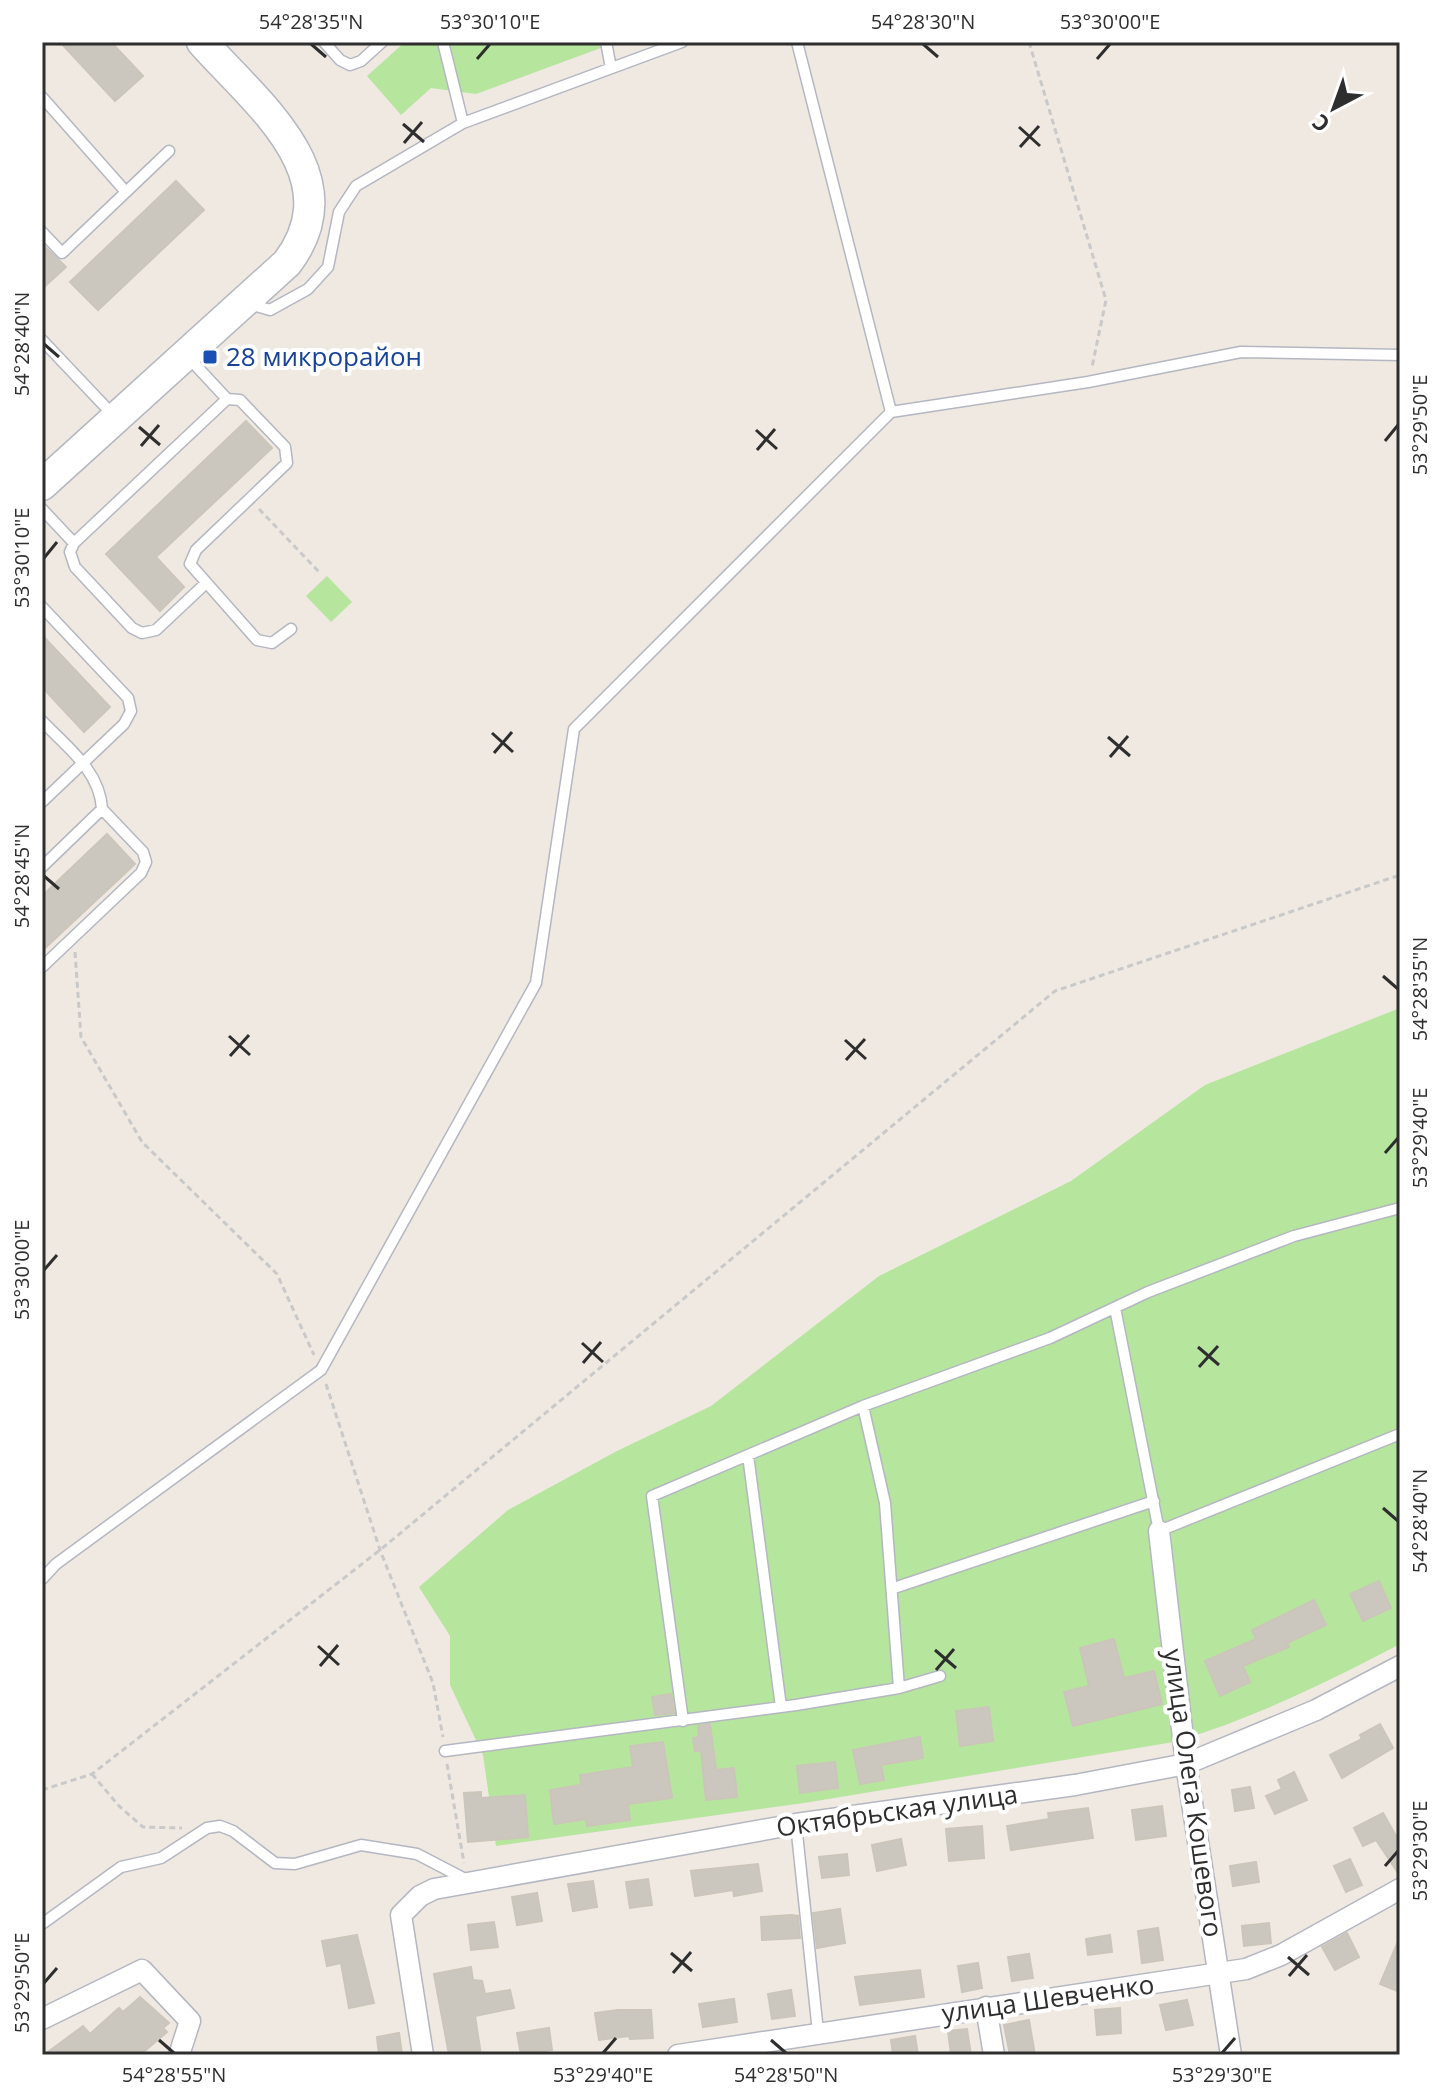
<svg xmlns="http://www.w3.org/2000/svg" width="1442" height="2097" viewBox="0 0 1442 2097" font-family="'Open Sans',sans-serif">
<rect width="100%" height="100%" fill="#efe9e1"/>
<path fill="#b6e59e" d="M405 42H617L476 94 431 88 401 115 367 76Z
M327 576 352 602 331 622 306 596Z
M1400 1008V1644C1328 1682 1252 1719 1174 1742L804 1803 496 1846 483 1755 450 1685V1636L419 1587 508 1510 617 1451 711 1406 879 1276 1071 1181 1205 1085Z"/>
<path fill="#cbc7bf" stroke="#cbc5ba" stroke-width="2" d="M60 42H111L143 76 115 101Z
M176 181 204 210 98 310 70 282Z
M42 244 66 267 42 289Z
M246 421 272 448 156 557 184 587 160 611 106 554Z
M42 635 110 707 84 732 42 687Z
M107 834 135 864 42 951V896Z
M1379 1581 1391 1608 1363 1621 1350 1594Z
M1314 1600 1326 1625 1287 1643 1289 1647 1243 1666 1250 1682 1220 1696 1205 1661 1256 1639 1252 1630Z
M1114 1639 1124 1678 1154 1671 1162 1704 1073 1726 1064 1692 1089 1686 1080 1648Z
M671 1694 674 1713 655 1715 652 1697Z
M989 1707 993 1741 960 1746 956 1711Z
M710 1724 716 1770 734 1768 737 1797 706 1800 701 1751H695L693 1738 699 1737 698 1726Z
M1380 1724 1393 1748 1342 1778 1330 1755 1362 1739 1360 1735Z
M920 1737 923 1758 881 1765 884 1780 860 1784 853 1750Z
M663 1742 672 1798 628 1804 630 1820 587 1826 586 1819 554 1824 550 1790 581 1785 580 1775 633 1767 630 1746Z
M835 1762 838 1788 800 1793 797 1766Z
M1294 1772 1307 1800 1275 1814 1266 1796 1282 1789 1278 1780Z
M1250 1787 1254 1808 1235 1811 1232 1790Z
M481 1792V1798L525 1795 528 1837 468 1842 464 1793Z
M1162 1806 1166 1836 1136 1840 1132 1810Z
M1088 1808 1093 1838 1011 1850 1007 1826 1049 1819 1048 1813Z
M1383 1813 1400 1843V1876L1376 1840 1363 1846 1354 1828Z
M982 1826 984 1858 949 1861 946 1829Z
M901 1839 906 1865 877 1871 872 1845Z
M847 1854 849 1875 822 1878 819 1857Z
M1350 1859 1362 1885 1346 1892 1334 1866Z
M1256 1862 1259 1882 1233 1886 1230 1866Z
M758 1864 762 1891 734 1896 733 1890 695 1896 691 1871Z
M648 1879 652 1905 630 1908 626 1882Z
M593 1881 597 1907 573 1911 568 1884Z
M537 1893 542 1921 517 1925 512 1897Z
M840 1909 845 1943 817 1948 813 1913Z
M791 1915 798 1916 800 1938 762 1940 761 1917Z
M494 1922 498 1947 471 1950 468 1925Z
M1269 1923 1271 1943 1244 1946 1242 1926Z
M1158 1928 1163 1960 1142 1963 1138 1931Z
M1347 1933 1359 1957 1335 1970 1322 1947Z
M357 1935 374 2003 349 2008 341 1963 327 1966 322 1941Z
M1110 1935 1112 1952 1088 1955 1086 1939Z
M1400 1937V1992L1380 1984Z
M1029 1954 1033 1978 1012 1981 1008 1957Z
M978 1963 982 1988 962 1992 958 1966Z
M471 1967 473 1980 482 1981 485 1994 510 1990 514 2008 475 2016 481 2055H449L434 1974Z
M920 1970 924 1997 860 2005 855 1977Z
M791 1990 795 2016 772 2019 768 1994Z
M140 1997 169 2023 163 2028 167 2032 140 2055H44L83 2026 90 2034 119 2008 123 2012Z
M734 1999 737 2022 703 2027 699 2004Z
M1187 2000 1193 2025 1166 2030 1160 2005Z
M1120 2008 1121 2033 1097 2035 1095 2010Z
M618 2010H651L653 2038 630 2039 629 2036 599 2040 595 2013Z
M1029 2020 1035 2055H1010L1004 2025Z
M549 2028 552 2050 521 2055 517 2033Z
M967 2029 971 2055H951L948 2031Z
M399 2033 402 2054 379 2055 377 2037Z
M915 2036 918 2055H893L891 2040Z"/>
<g fill="none" stroke-linecap="round" stroke-linejoin="round">
<defs>
<path id="lane" d="M324 42 340 60 350 65 361 61 382 42
M443 42 463 123
M606 42 611 68
M797 42 891 412
M42 97 126 192 169 151
M42 232 62 253 126 192
M250 304 270 310 308 289 328 267 339 212 356 186 463 123 682 42
M42 340 115 417
M187 356 227 399
M42 509 74 543 227 399 240 400 285 447 287 463 196 550 190 564 257 640 272 643 291 629
M74 543 70 552 75 567 132 628 142 633 156 630 205 584
M42 607 128 698 131 711 124 724 42 802
M42 721C67 747 100 771 102 809
M42 867 102 809 143 852 146 862 141 873 42 967
M1115 1308 1159 1531 1400 1434
M863 1406 885 1503 899 1688
M748 1455 781 1707
M42 1579 56 1564 321 1370 536 983 574 729 891 412 1088 382 1241 352 1400 355
M894 1588 1154 1501
M683 1721 652 1496 863 1406 1050 1338 1148 1292 1294 1236 1400 1208
M445 1751 796 1705 899 1688 940 1676
M796 1824 818 2032
M42 1924 121 1867 161 1858 207 1828 220 1826 233 1831 275 1863 295 1864 361 1845 417 1854 467 1880"/>
<path id="street" d="M1159 1531 1186 1764 1231 2055
M986 2007 994 2055
M42 2019 142 1970 190 2021 179 2055
M423 2055 401 1915 420 1896 434 1889 796 1824 1075 1785 1186 1764 1316 1710 1400 1666
M678 2055 1246 1969 1281 1955 1400 1889"/>
<path id="secondary" d="M42 485 287 263C353 176 257 104 202 42"/>
</defs>
<use href="#lane" stroke="#b4b7c1" stroke-width="13"/>
<use href="#street" stroke="#b4b7c1" stroke-width="23"/>
<use href="#secondary" stroke="#b4b7c1" stroke-width="33"/>
<path stroke="#c9c9c9" stroke-width="3" stroke-dasharray="6 4" stroke-linecap="butt" d="M1029 42 1106 300 1092 367
M259 509 320 573
M75 952 81 1037 142 1142 277 1274 314 1355
M326 1384 380 1550 433 1683 443 1737
M447 1764 464 1863
M92 1774 119 1806 143 1827 182 1828
M42 1790 92 1774 380 1550 1055 991 1400 875"/>
<use href="#lane" stroke="#fff" stroke-width="10"/>
<use href="#street" stroke="#fff" stroke-width="20"/>
<use href="#secondary" stroke="#fff" stroke-width="30"/>
</g>
<path fill="none" stroke="#2e2e2e" stroke-width="3" d="M311 44 326 57M923 44 938 57M477 59 490 44M1097 59 1110 44M403 124 424 142M1019 127 1040 146M404 143 422 122M1020 147 1039 126M44 344 59 357M139 427 160 445M756 430 777 449M1385 441 1398 425M141 446 159 425M757 450 775 429M44 558 57 542M492 733 513 752M1108 737 1130 756M494 753 512 732M1110 757 1128 736M44 876 59 889M1383 976 1398 989M229 1036 250 1055M845 1040 866 1059M230 1056 249 1035M846 1060 865 1039M1385 1153 1398 1138M44 1270 57 1255M582 1343 603 1362M1198 1347 1219 1365M583 1363 601 1342M1199 1367 1218 1346M1383 1508 1398 1521M318 1646 339 1665M935 1650 956 1668M320 1666 338 1645M936 1670 954 1649M1385 1866 1398 1851M671 1953 692 1971M1288 1957 1309 1975M673 1973 691 1952M1289 1976 1307 1955M44 1983 57 1968M159 2040 174 2053M771 2040 786 2053M603 2053 616 2038M1222 2053 1235 2038"/>
<rect fill="#1a4fb4" stroke="#fff" stroke-width="3" x="202" y="349" width="16" height="16" rx="4"/>
<g text-anchor="middle" stroke-width="8" stroke-linejoin="round" paint-order="stroke">
<g font-size="26" fill="#164399" stroke="#fff" text-anchor="start">
<text x="226" y="366">28 микрорайон</text>
</g>
<g font-size="26" fill="#2e2e2e" stroke="#fff">
<text transform="translate(1193 1793) rotate(82)" y="9">улица Олега Кошевого</text>
<text transform="translate(897 1811) rotate(-8)" y="9">Октябрьская улица</text>
<text transform="translate(1048 1999) rotate(-8)" y="9">улица Шевченко</text>
</g>
</g>
<rect width="1442" height="2097" fill="none" stroke="#ffffff" stroke-width="88"/>
<g transform="translate(1334 108) rotate(221)" stroke="#ffffff" stroke-width="6" paint-order="stroke">
<path d="M0-6L14 30L0 20L-14 30Z" fill="#2e2e2e"/>
<text y="-12" font-size="22" font-weight="bold" text-anchor="middle" fill="#2e2e2e">С</text>
</g>
<rect x="44" y="44" width="1354" height="2009" fill="none" stroke="#2e2e2e" stroke-width="3"/>
<g font-size="20" text-anchor="middle" fill="#2e2e2e">
<text x="311" y="29">54°28'35"N</text>
<text x="490" y="29">53°30'10"E</text>
<text x="923" y="29">54°28'30"N</text>
<text x="1110" y="29">53°30'00"E</text>
<text transform="translate(22 344) rotate(-90)" y="7">54°28'40"N</text>
<text transform="translate(1420 425) rotate(-90)" y="7">53°29'50"E</text>
<text transform="translate(22 558) rotate(-90)" y="7">53°30'10"E</text>
<text transform="translate(22 876) rotate(-90)" y="7">54°28'45"N</text>
<text transform="translate(1420 989) rotate(-90)" y="7">54°28'35"N</text>
<text transform="translate(1420 1138) rotate(-90)" y="7">53°29'40"E</text>
<text transform="translate(22 1270) rotate(-90)" y="7">53°30'00"E</text>
<text transform="translate(1420 1521) rotate(-90)" y="7">54°28'40"N</text>
<text transform="translate(1420 1851) rotate(-90)" y="7">53°29'30"E</text>
<text transform="translate(22 1983) rotate(-90)" y="7">53°29'50"E</text>
<text x="174" y="2082">54°28'55"N</text>
<text x="603" y="2082">53°29'40"E</text>
<text x="786" y="2082">54°28'50"N</text>
<text x="1222" y="2082">53°29'30"E</text>
</g>
</svg>
